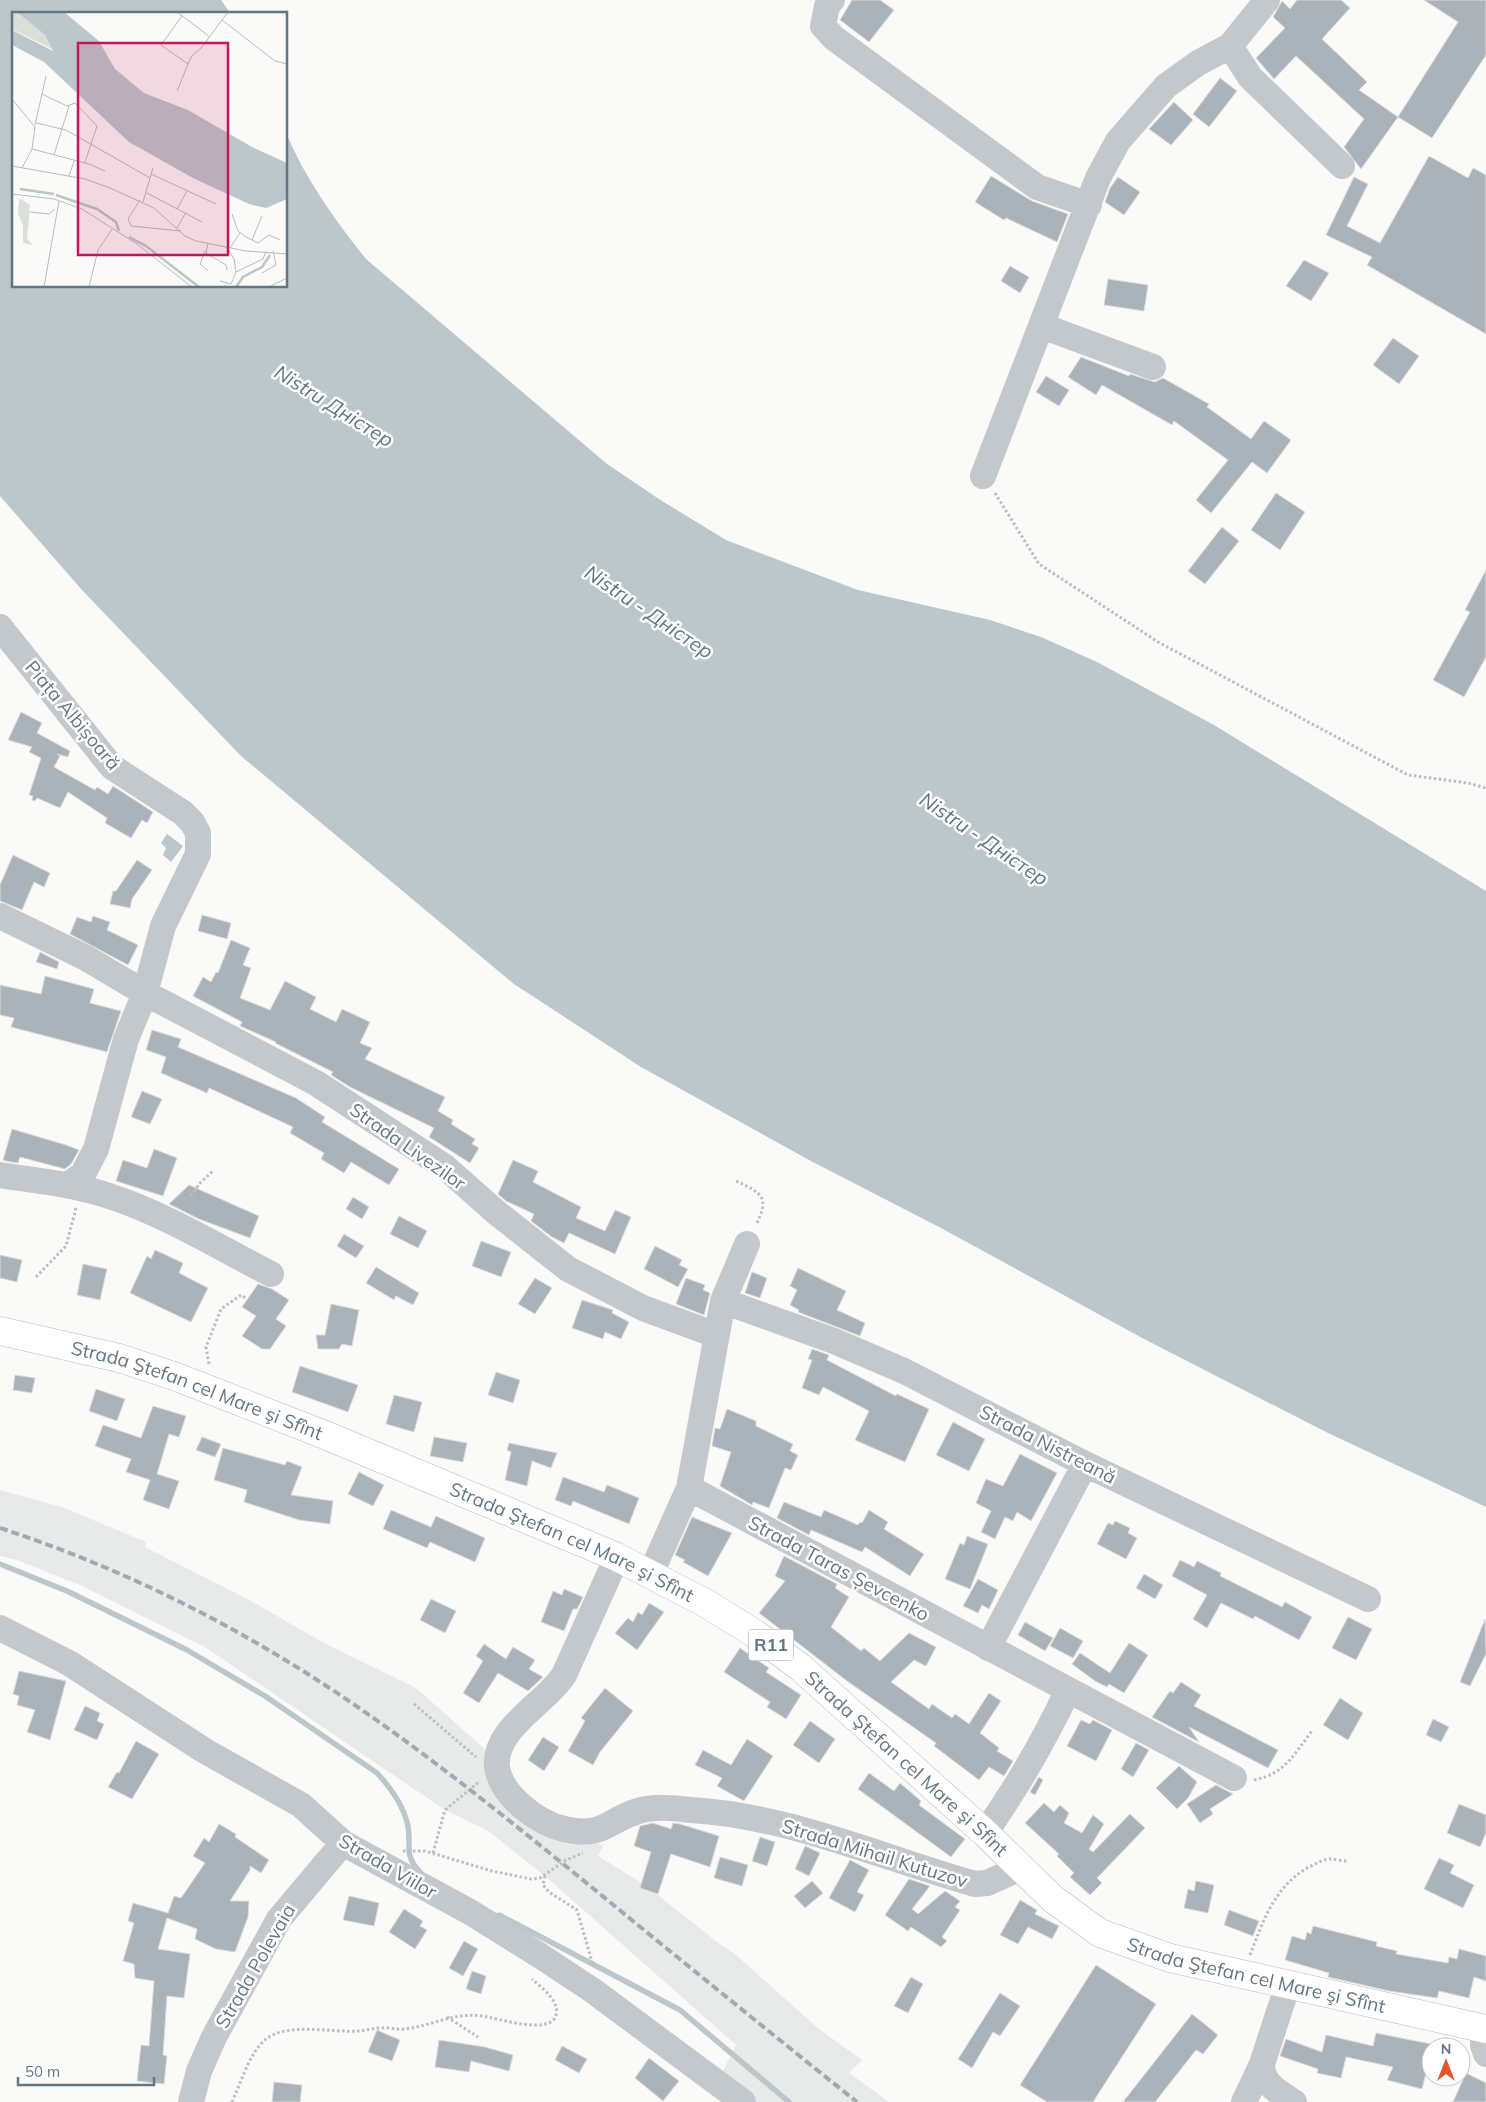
<svg xmlns="http://www.w3.org/2000/svg" width="1486" height="2102" viewBox="0 0 1486 2102" font-family="Mulish,sans-serif">
<rect width="100%" height="100%" fill="#fafaf8"/>
<path fill="#e8e9e9" d="M0 1490 62 1507 146 1542 145 1547 251 1601 324 1643 416 1688 505 1767 509 1778 552 1815 566 1821 603 1846 598 1856 645 1885 716 1941 736 1955 819 2029 862 2060 849 2073 889 2102H756L722 2073 736 2045 545 1876 487 1830 445 1810 205 1647 82 1586 17 1560 0 1556Z"/>
<path fill="#bbc7cb" d="M0 0H221L231 14H14V286H286V133C306 180 335 220 366 259L607 464 662 501 726 540 858 590 990 620 1041 637 1097 662 1214 725 1486 891V1507L1328 1433 1144 1339 941 1228 809 1160 641 1067 514 984 241 756 82 590 0 496Z
M167 834 183 846 171 862 163 855 166 848 161 843Z"/>
<g fill="none" stroke-linecap="round" stroke-linejoin="round">
<path stroke="#bbc7cb" stroke-width="5.5" d="M0 1564 67 1591 187 1650 265 1696 377 1773C390 1787 402 1803 407 1822 413 1844 402 1854 420 1872
M499 1915 680 2010 789 2102"/>
</g>
<path fill="#aab3b9" stroke="#dcdcda" d="M852 0H880L894 10 869 42 840 20Z
M1297 0H1341L1350 8 1322 39 1367 82 1359 90 1398 117 1361 169 1344 147 1364 119 1296 56 1274 79 1256 58 1285 28 1273 17 1282 1 1290 9Z
M1424 0H1486V55L1432 138 1398 117 1458 22Z
M1220 78 1237 91 1209 127 1193 114Z
M1174 102 1193 120 1171 145 1149 129Z
M1429 156 1468 178 1473 168 1486 175V334L1367 265 1372 257 1326 235 1354 177 1368 184 1347 226 1380 243Z
M991 176 1032 201 1068 214 1057 242 1006 218 1004 220 975 202Z
M1118 177 1140 192 1124 215 1105 202 1110 188Z
M1304 260 1329 273 1311 301 1286 286Z
M1010 266 1029 277 1020 293 1001 281Z
M1108 279 1148 285 1144 311 1104 305Z
M1393 338 1419 356 1399 384 1373 365Z
M1081 357 1129 376 1130 374 1155 382 1163 378 1209 404 1207 407 1251 439 1264 421 1291 440 1267 473 1252 462 1211 513 1196 500 1228 460 1174 421 1172 425 1102 385 1096 395 1068 377Z
M1046 376 1069 390 1059 406 1036 392Z
M1276 493 1305 512 1280 550 1251 530Z
M1222 527 1239 541 1205 584 1188 571Z
M1486 570V657L1464 697 1433 680 1470 612 1465 610Z
M21 712 42 723 37 733 70 751 68 757 57 754 60 756 54 767 95 790 97 787 108 794 113 786 153 812 147 823 142 820 131 838 105 823 107 818 68 792 60 808 37 798 35 801 32 800 33 796 29 795 41 758 29 752 32 747 8 740Z
M13 855 50 873 44 887 34 882 22 910 0 901V885Z
M137 860 152 870 132 899 130 908 110 904 113 891H116Z
M202 915 231 923 227 939 198 931Z
M93 916 110 922 107 930 138 945 128 965 70 934 77 917 91 922Z
M231 940 250 948 243 965 251 968 240 998 270 1010 285 981 316 997 310 1009 336 1022 342 1009 370 1022 360 1043 372 1048 365 1059 445 1097 438 1111 453 1120 451 1124 475 1139 472 1144 479 1148 470 1163 429 1137 434 1128 350 1087 331 1075 333 1072 275 1043 276 1042 240 1026 242 1022 193 996 203 977 211 982 216 972 218 973Z
M40 952 59 962 57 969 36 962Z
M45 976 94 989 90 1003 121 1011 107 1052 11 1027 14 1018 0 1015V985L41 994Z
M152 1030 181 1039 178 1047 296 1098 325 1117 322 1122 399 1169 389 1185 351 1162 344 1173 321 1159 324 1153 290 1133 293 1127 209 1088 207 1093 161 1073 166 1057 146 1050Z
M142 1091 162 1099 150 1124 131 1117Z
M12 1129 66 1145 79 1150 71 1164 65 1169 20 1157 18 1163 6 1161 3 1160Z
M154 1149 177 1158 163 1196 116 1181 123 1160 147 1168Z
M513 1160 538 1171 533 1182 581 1207 576 1218 605 1231 615 1210 631 1217 615 1254 569 1233 564 1243 552 1237 531 1221 534 1214 506 1201 498 1194Z
M189 1185 259 1216 250 1238 199 1219 169 1204Z
M353 1197 369 1207 362 1219 346 1209Z
M399 1216 427 1231 418 1248 390 1234Z
M344 1234 364 1246 356 1258 337 1246Z
M481 1241 511 1252 501 1277 472 1266Z
M655 1246 682 1260 679 1265 688 1269 678 1287 644 1269Z
M155 1250 183 1263 179 1273 208 1288 191 1322 130 1293 147 1256 151 1259Z
M0 1255 22 1260 17 1282 0 1278Z
M83 1264 107 1269 100 1300 77 1295Z
M376 1267 419 1293 413 1305 396 1296 394 1300 366 1283Z
M798 1268 846 1291 837 1310 865 1323 860 1336 798 1312 799 1310 790 1305 797 1290 790 1286Z
M752 1272 767 1278 760 1298 745 1293Z
M535 1278 552 1288 535 1314 518 1304Z
M686 1278 705 1285 703 1290 710 1293 704 1315 676 1304Z
M258 1284 272 1289 289 1300 276 1319 286 1326 270 1349H262L242 1336 256 1316 242 1307Z
M582 1300 613 1310 612 1313 629 1322 621 1339 605 1332 603 1339 572 1328Z
M331 1304 359 1310 352 1346 342 1344 339 1349H318L316 1335H325Z
M812 1349 829 1355 827 1360 896 1396 897 1394 929 1409 905 1462 855 1440 869 1411 823 1387 819 1395 802 1388 812 1360 808 1359Z
M300 1366 358 1385 348 1412 292 1392Z
M496 1372 520 1380 513 1403 488 1395Z
M15 1375 35 1378 32 1393 13 1390Z
M96 1389 125 1399 117 1421 89 1411Z
M394 1395 422 1402 414 1432 386 1424Z
M153 1406 186 1416 179 1437 169 1434 157 1474 179 1481 169 1509 143 1500 150 1480 126 1472 131 1459 95 1446 103 1425 141 1438Z
M727 1409 756 1421V1426L793 1444 790 1451 798 1455 791 1470 785 1468 769 1508 753 1502 752 1505 720 1486 731 1452 712 1446 715 1428 720 1429Z
M953 1422 985 1439 969 1471 936 1455Z
M202 1437 221 1444 215 1457 196 1450Z
M434 1437 467 1443 463 1462 430 1456Z
M509 1443 557 1453 551 1468 532 1461 527 1486 505 1480 511 1452 507 1450Z
M223 1448 285 1465 287 1461 302 1467 291 1495 333 1501 330 1524 299 1520 244 1502 247 1490 214 1480Z
M1020 1454 1057 1473 1031 1521 1017 1512 1013 1521 1005 1517 995 1539 981 1532 991 1511 976 1503 986 1479 1003 1486Z
M359 1472 384 1485 373 1506 348 1494Z
M563 1477 604 1492 607 1485 639 1498 629 1524 573 1501 571 1506 555 1500Z
M784 1502 821 1517 824 1510 858 1525 860 1522 862 1523 869 1510 888 1522 884 1529 924 1554 910 1576 865 1547 862 1552 811 1530 809 1535 777 1518Z
M391 1510 431 1527 436 1516 485 1538 475 1562 430 1542 427 1548 383 1529Z
M692 1517 732 1533 708 1576 683 1562 685 1560 675 1555Z
M1115 1521 1130 1528 1128 1533 1137 1538 1126 1559 1097 1544 1108 1523 1113 1525Z
M967 1536 988 1544 970 1589 945 1579 960 1543 964 1545Z
M784 1556 837 1584 835 1588 849 1597 831 1627 861 1651 864 1648 880 1661 909 1633 936 1647 926 1666 914 1660 891 1682 929 1709 932 1704 952 1718 955 1714 969 1724 989 1693 1001 1701 980 1733 999 1748 997 1751 1013 1761 1004 1776 989 1767 979 1780 934 1746 936 1743 847 1681 759 1613 785 1581 775 1576Z
M1180 1560 1194 1567 1197 1561 1221 1573 1220 1576 1282 1607 1285 1602 1312 1617 1299 1640 1255 1616 1253 1619 1221 1603 1207 1628 1193 1619 1207 1595 1172 1576Z
M1144 1574 1163 1585 1155 1599 1136 1588Z
M978 1579 998 1590 989 1609 982 1605 978 1613 963 1606Z
M564 1589 583 1597 577 1609H573L564 1631 541 1622 553 1591 562 1595Z
M431 1599 456 1611 445 1633 420 1620Z
M649 1603 664 1612 637 1650 615 1633 628 1618 633 1622 638 1612 642 1615Z
M1348 1617 1372 1629 1356 1660 1332 1648Z
M1485 1619 1486 1654 1470 1686 1460 1682Z
M1025 1622 1053 1638 1045 1651 1018 1635Z
M1060 1628 1083 1641 1073 1658 1050 1646Z
M1129 1643 1148 1655 1124 1693 1109 1684 1107 1687 1095 1681 1072 1664 1080 1653 1110 1673Z
M484 1644 506 1659 513 1647 535 1660 529 1669 543 1677 528 1691 498 1673 479 1703 463 1693 483 1661 476 1656Z
M740 1648 769 1668 766 1672 801 1695 786 1719 767 1707 770 1702 724 1672Z
M19 1671 66 1681 50 1740 27 1732 35 1710 17 1705 19 1696 13 1694Z
M1181 1682 1201 1695 1194 1706 1278 1750 1268 1768 1189 1727 1199 1742 1152 1717 1170 1691 1173 1693Z
M605 1688 633 1711 600 1752 593 1765 568 1751 585 1721 581 1718Z
M1340 1698 1363 1713 1348 1740 1323 1725Z
M85 1706 100 1713 97 1721 104 1724 97 1740 74 1730Z
M1433 1719 1449 1727 1441 1742 1426 1735Z
M1081 1720 1090 1724 1093 1720 1112 1730 1096 1761 1067 1746Z
M810 1721 835 1739 819 1763 793 1745Z
M543 1737 559 1747 544 1771 528 1760Z
M747 1739 773 1756 744 1801 717 1786 722 1778 695 1765 703 1750 731 1765Z
M136 1741 159 1754 132 1799 108 1787 117 1772 119 1773Z
M1136 1743 1149 1750 1133 1777 1121 1769Z
M1179 1766 1197 1782 1188 1798 1177 1809 1156 1788Z
M869 1773 894 1791 900 1783 921 1801 919 1805 965 1839 951 1857 858 1789Z
M1039 1777 1043 1780 1035 1795 1030 1792Z
M1216 1785 1233 1794 1210 1809 1213 1814 1200 1823 1187 1804Z
M1044 1803 1054 1812 1060 1805 1069 1813 1064 1823 1082 1833 1093 1815 1104 1824 1089 1849 1093 1852 1130 1814 1145 1828 1097 1878 1102 1883 1090 1895 1070 1877 1074 1873 1057 1856 1059 1854 1025 1823Z
M1459 1804 1486 1815V1833L1480 1847 1447 1833Z
M653 1823 671 1829 673 1823 680 1824 719 1836 710 1867 671 1854 658 1894 640 1888 651 1852 634 1846 640 1826Z
M219 1824 236 1834 235 1837 269 1860 261 1873 250 1866V1870L230 1901H249L248 1917 235 1952 216 1949 195 1939 197 1929 167 1918 158 1949 190 1954 184 1998 167 1996 163 2055 167 2056 164 2084 137 2081 141 2045 149 2046 154 1981 135 1978 134 1964 123 1961 134 1923 128 1921 133 1903 168 1913 174 1896 181 1898 205 1863 193 1856 204 1838 209 1842Z
M760 1837 775 1842 767 1866 752 1861Z
M805 1846 820 1853 809 1876 795 1869Z
M720 1857 748 1865 742 1886 714 1878Z
M1439 1858 1454 1865 1450 1873 1474 1885 1463 1908 1424 1889Z
M850 1860 869 1870 857 1892 864 1895 855 1912 829 1898Z
M909 1879 930 1886 912 1909 918 1914 945 1891 960 1901 955 1907 960 1910 942 1937 947 1941 941 1947 911 1927 908 1931 885 1915Z
M812 1881 823 1893 805 1908 794 1896Z
M1196 1881 1214 1885 1208 1913 1184 1908 1188 1889 1194 1891Z
M349 1896 379 1903 374 1926 343 1920Z
M1020 1900 1037 1910 1035 1914 1059 1926 1052 1939 1028 1927 1018 1944 1000 1935Z
M404 1909 423 1921 420 1926 427 1930 415 1949 389 1932Z
M1229 1910 1259 1921 1253 1936 1224 1925Z
M1313 1926 1377 1942 1376 1946 1397 1951 1396 1954 1448 1963 1449 1957 1457 1959 1459 1949 1486 1956V1981L1474 1977 1469 1998 1439 1991 1437 1998 1389 1991 1328 1977 1329 1973 1285 1960 1292 1936 1305 1940 1307 1932 1311 1934Z
M464 1941 478 1949 463 1976 449 1968Z
M1096 1965 1156 2004 1093 2102H1047L1020 2085Z
M472 1971 486 1976 481 1994 466 1989Z
M911 1977 923 1984 908 2013 894 2006Z
M1000 1993 1020 2006 1000 2036 993 2032 972 2068 958 2059Z
M1192 2014 1218 2035 1203 2054 1196 2050 1155 2102H1123Z
M377 2030 400 2040 392 2061 368 2052Z
M1376 2033 1431 2044V2053L1422 2089 1387 2080 1393 2067 1346 2057 1341 2078 1317 2073 1318 2069 1280 2056 1286 2039 1322 2052 1326 2035 1373 2046Z
M439 2040 485 2047 513 2055 509 2071 471 2061 469 2072 435 2067Z
M562 2046 587 2059 579 2073 555 2060Z
M649 2058 679 2081 663 2101 635 2078Z
M1466 2073 1486 2083V2102H1453Z
M274 2082 302 2085 300 2102H272Z"/>
<g fill="none" stroke-linecap="round" stroke-linejoin="round">
<defs>
<g id="major">
<path id="s1" d="M0 1331 119 1358 174 1376 325 1435 617 1557 707 1604 754 1633 800 1667 985 1833 1053 1899 1100 1933 1170 1958 1486 2029"/>
</g>
</defs>
<use href="#major" stroke="#b5babe" stroke-width="29"/>
<path stroke="#bbbfc2" stroke-width="3" stroke-dasharray="2.5 2.5" stroke-linecap="butt" d="M995 493 1039 564 1158 642 1408 775 1468 783 1486 788
M736 1181C762 1193 770 1197 756 1225
M191 1196 200 1183 214 1170
M36 1277 66 1246 76 1208
M209 1364 206 1347 221 1309 241 1295 247 1299
M414 1704 476 1757
M1254 1780C1285 1774 1294 1754 1312 1731
M403 1851H425L492 1871 531 1879 540 1878 566 1860 583 1853
M433 1853 445 1810 480 1781
M545 1876 543 1885 549 1892 577 1910 593 1965
M1250 1955C1263 1921 1274 1888 1307 1868 1314 1865 1321 1860 1329 1859 1335 1859 1342 1861 1348 1861
M447 2017 478 2037
M232 2102C241 2083 249 2053 266 2039 288 2022 332 2033 359 2031 367 2030 374 2028 382 2028 389 2027 397 2030 404 2029 433 2026 452 2012 482 2016 497 2018 551 2036 556 2015 560 2001 542 1988 532 1979"/>
<path stroke="#c3c8cc" stroke-width="26" d="M832 0 827 6 823 26 834 38 1037 187 1089 205
M1230 46 1250 77 1342 166
M1042 326 1153 367
M983 476 1098 178 1118 141 1166 86 1198 63 1230 46 1267 0
M0 627 112 767 183 813 192 822 198 833V854L163 926 145 993 126 1039 96 1149 83 1174 68 1185
M0 916 86 958 145 993 316 1083 445 1167 497 1213 568 1269 643 1308 716 1335
M0 1175C37 1181 73 1184 109 1196 163 1213 220 1248 271 1274
M723 1301 834 1341 904 1371 1085 1464 1368 1599
M689 1488 1234 1778
M617 1557 564 1675C546 1703 493 1729 497 1767 501 1796 538 1823 564 1829 604 1838 606 1821 638 1811 655 1806 674 1808 691 1810 790 1816 880 1857 975 1884L987 1883 1021 1868
M651 1573 689 1488 723 1301 747 1244
M0 1628 69 1663 205 1751 301 1805 343 1843 470 1912 539 1955 592 1990 743 2102
M988 1648 1085 1464
M985 1833C1017 1787 1044 1741 1068 1690
M1288 1984 1262 2064C1262 2084 1278 2092 1294 2102
M1483 2028V2045L1486 2054
M191 2102 199 2071 214 2037 279 1919 343 1843
M1244 2102 1262 2064"/>
<use href="#major" stroke="#fff" stroke-width="28"/>
<path stroke="#a2aab0" stroke-width="4" stroke-dasharray="8 4" stroke-linecap="butt" d="M0 1528C116 1566 226 1620 328 1687 419 1747 504 1816 589 1885 678 1958 767 2030 857 2102"/>
</g>
<g text-anchor="middle" stroke-width="5" stroke-linejoin="round" paint-order="stroke">
<rect fill="#fff" stroke="#939fa8" stroke-width="1" x="748.5" y="1629.5" width="45" height="31" rx="4"/>
<g font-size="18" font-weight="bold" fill="#657683">
<text x="771" y="1651">R11</text>
</g>
<g font-size="19" fill="#657683" stroke="#fff">
<text transform="translate(73 715) rotate(50)" y="7">Piața Albișoară</text>
<text transform="translate(408 1146) rotate(35)" y="7">Strada Livezilor</text>
<text dy="7" stroke="none"><textPath href="#s1" startOffset="206">Strada Ştefan cel Mare şi Sfînt</textPath></text>
<text transform="translate(1048 1444) rotate(27)" y="7">Strada Nistreană</text>
<text dy="7" stroke="none"><textPath href="#s1" startOffset="611">Strada Ştefan cel Mare şi Sfînt</textPath></text>
<text transform="translate(839 1568) rotate(28)" y="7">Strada Taras Șevcenko</text>
<text dy="7" stroke="none"><textPath href="#s1" startOffset="1016">Strada Ştefan cel Mare şi Sfînt</textPath></text>
<text transform="translate(875 1853) rotate(17)" y="7">Strada Mihail Kutuzov</text>
<text transform="translate(388 1866) rotate(30)" y="7">Strada Viilor</text>
<text transform="translate(255 1966) rotate(-60)" y="7">Strada Polevaia</text>
<text dy="7" stroke="none"><textPath href="#s1" startOffset="1436">Strada Ştefan cel Mare şi Sfînt</textPath></text>
</g>
<g font-size="20" font-style="italic" fill="#60757c" stroke="#fff">
<text transform="translate(334 406) rotate(32)" y="7">Nistru Дністер</text>
<text transform="translate(649 612) rotate(34)" y="7">Nistru - Дністер</text>
<text transform="translate(984 839) rotate(34)" y="7">Nistru - Дністер</text>
</g>
</g>
<g transform="translate(12 12)">
<rect width="275" height="275" fill="#fafaf8"/>
<path d="M0 0H5L33 23 40 37 0 17ZM7 186 18 193 15 227 21 233 11 231V213L6 201Z" fill="#dadfd7"/>
<path d="M5 0H52L87 29 103 57 132 81 176 98 240 135 275 151V187L254 196 237 192 181 166 117 130 32 50 0 33V18L41 39 33 23Z" fill="#bbc7cb"/>
<path fill="none" stroke="#bbc7cb" stroke-width="2.5" d="M8 177 42 182M44 183 85 197 104 210 107 219M117 225 134 234 187 275M224 275 231 265 250 255 258 243"/>
<path fill="none" stroke="#b5bdc2" stroke-width="1" d="M165 0 198 25M170 4 149 33 176 52M210 8 263 49 275 52M165 79 179 45 190 35 216 0M30 82 55 94 63 91 85 114 73 150M0 87 23 115 20 137 10 156M24 111 54 118 138 166M23 113 34 64M20 137 77 152 93 159M42 143 57 94M0 154 73 167 98 176 142 196 173 224 184 229 234 239 275 242M139 162 204 192M57 164 62 149M135 181 190 210M0 182 42 187 70 197 125 232 180 275M128 188 116 207 119 214 169 219M131 190 141 156M165 197 175 179M18 200 37 202 43 197M220 202 226 219 234 225 246 231 257 223 268 228M165 216 173 202M240 228 250 204M196 231 194 241 214 253 215 258M215 236 222 247 224 260M218 236 228 221M193 239 188 252 196 259M250 261 264 253 261 239M208 269 219 272 224 260 251 247 254 239M32 275 47 189M77 275 86 238 100 217M257 275 275 266"/>
<path fill="#c2185b" fill-opacity="0.15" stroke="#c2185b" stroke-width="2.5" d="M66 31H216V243H66Z"/>
<rect width="275" height="275" fill="none" stroke="#657683" stroke-width="2.5"/>
</g>
<g transform="translate(1446 2062)"><circle r="24" fill="#ffffff" stroke="#c1c8cd"/>
<path d="M0-4L9 19L0 12L-9 19Z" fill="#e4572e"/>
<text y="-8" font-size="14" font-weight="bold" text-anchor="middle" fill="#657683">N</text>
</g>
<path d="M18 2077v8h136v-8" fill="none" stroke="#657683" stroke-width="2.5"/>
<text x="25" y="2077" font-size="15" fill="#657683" stroke="#ffffff" stroke-width="4" paint-order="stroke">50 m</text>
</svg>
